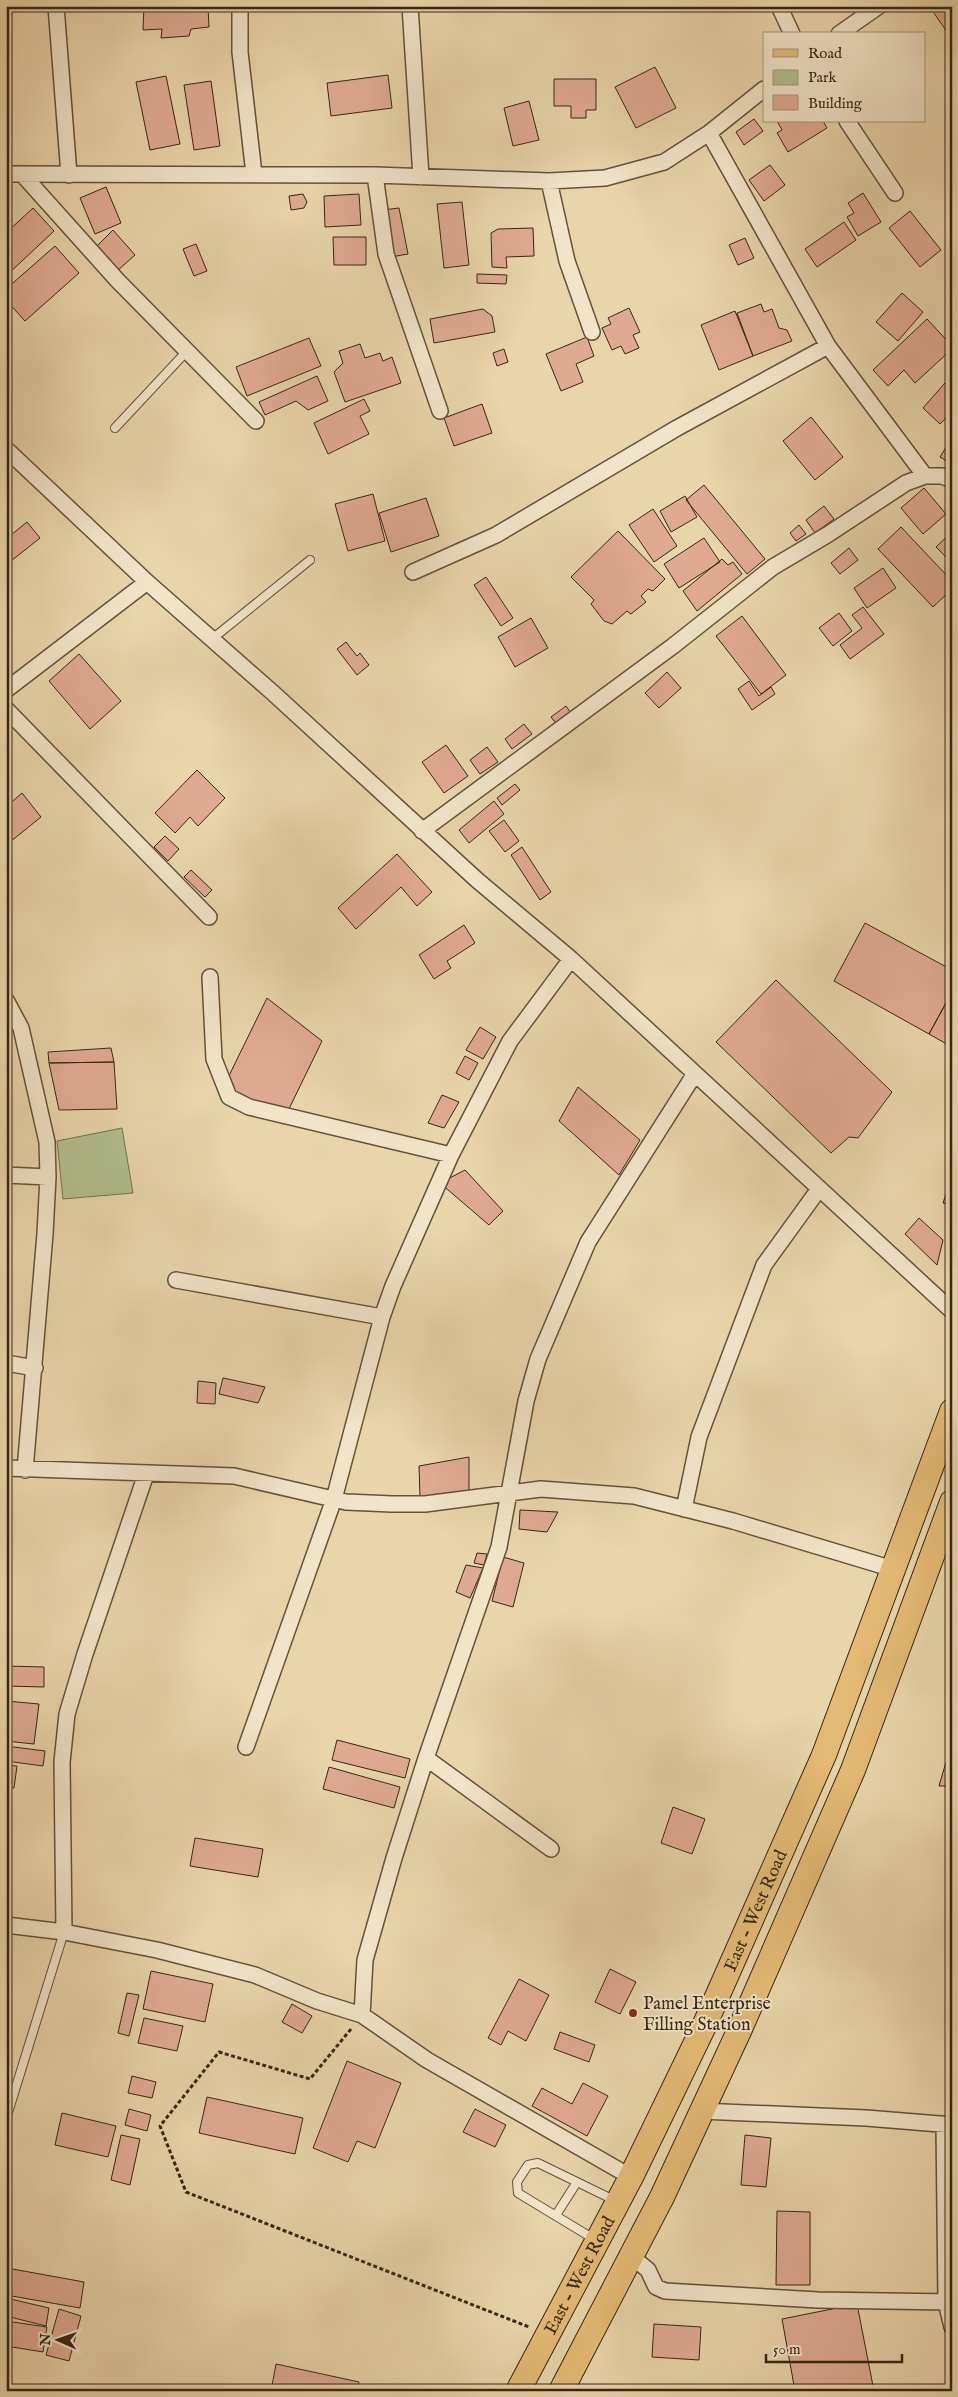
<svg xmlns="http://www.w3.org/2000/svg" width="958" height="2397" viewBox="0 0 958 2397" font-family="'IM FELL English',serif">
<rect width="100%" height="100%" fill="#e9d5aa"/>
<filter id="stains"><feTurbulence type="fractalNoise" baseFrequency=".004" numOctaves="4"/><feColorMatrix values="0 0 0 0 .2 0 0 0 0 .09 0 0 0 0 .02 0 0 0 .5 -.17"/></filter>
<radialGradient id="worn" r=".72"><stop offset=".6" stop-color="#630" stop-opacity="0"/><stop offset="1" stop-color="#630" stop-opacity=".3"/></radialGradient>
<path fill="#b1be8d" stroke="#747252" d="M122 1128 133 1193 63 1199 57 1141Z"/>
<path fill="#e0aa92" stroke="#362717" d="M144 6H208L209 27 191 29 189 36 161 38 162 29 143 30Z
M929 6H952V39Z
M655 67 676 108 636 128 615 87Z
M388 75 392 108 331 116 327 83Z
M166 76 180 144 150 150 136 82Z
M554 79H596V110H586V118H571V106H554Z
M211 81 220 146 194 150 184 85Z
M529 101 539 140 513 146 504 108Z
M754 119 763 131 744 145 736 132Z
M777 121H823L827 128 788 152 777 133 782 130Z
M770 165 785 185 764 201 749 180Z
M106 187 121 223 95 234 80 198Z
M863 193 881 222 858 236 847 217 854 213 848 203Z
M303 194 307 202 304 208 291 210 289 196Z
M359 194 361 225 325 227 324 196Z
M462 202 469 265 444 268 437 204Z
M33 208 54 231 6 276V233Z
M399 208 408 254 391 257 383 210Z
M910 211 941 250 920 267 889 228Z
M844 222 856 240 817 267 805 249Z
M533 228 534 256 506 257 507 268 492 267 491 233 498 229Z
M113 230 135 255 116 272 95 248Z
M333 237H366V265H334Z
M745 238 754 258 738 265 729 245Z
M196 244 207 271 194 276 183 249Z
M55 246 79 273 25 321 6 300V289Z
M477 274 507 275 506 284 477 283Z
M902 293 923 312 898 341 876 322Z
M761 304 764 312 772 309 779 328 787 330 792 341 753 356 737 313Z
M629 308 640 332 633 335 639 348 625 354 621 346 612 350 602 328 611 324 608 318Z
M483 309 492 316 495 332 434 343 430 319Z
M735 311 753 356 719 370 701 325Z
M927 319 952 346V349L915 383 904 370 888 386 873 370Z
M587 337 594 356 576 364 583 382 561 391 546 354Z
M309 338 321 366 247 396 236 367Z
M360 344 365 358 380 353 383 361 392 357 401 383 345 402 334 372 343 363 339 351Z
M504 349 508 362 497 366 493 353Z
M317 376 328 401 308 410 296 401 265 415 259 402Z
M945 383 952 389V423L946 418 940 424 923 408Z
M364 399 370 411 360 416 369 434 328 454 314 423Z
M482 404 492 433 454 446 444 418Z
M811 417 843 457 815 480 783 441Z
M952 438V464L940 457Z
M704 485 765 559 747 574 686 500Z
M924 488 946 514 923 534 901 508Z
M373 494 385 541 348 551 335 504Z
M685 496 697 517 671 532 660 511Z
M426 498 439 536 391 552 379 513Z
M824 506 834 519 815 533 806 520Z
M653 509 677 546 654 562 629 525Z
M27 522 40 538 6 565V539Z
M799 525 806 534 796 541 790 533Z
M901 527 952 581V589L933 607 878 549Z
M618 531 665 579 653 591 648 589 641 596 646 602 631 614 627 611 612 624 604 621 591 604 594 600 571 577Z
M952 532V563L936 547Z
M704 538 720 562 679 588 664 564Z
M849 548 858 560 840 574 831 563Z
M722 559 728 565 733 562 742 574 697 611 683 591Z
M883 568 896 588 867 608 854 588Z
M486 577 513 618 501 626 474 585Z
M863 607 884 634 850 659 840 645 862 628 852 615Z
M839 613 852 631 833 646 819 628Z
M742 616 786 675 761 694 716 636Z
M531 618 548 648 515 667 498 637Z
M346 642 357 656 360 653 369 665 357 675 337 649Z
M79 654 121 701 90 729 49 681Z
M667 672 681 688 659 708 645 693Z
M749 681 759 696 771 687 775 694 752 710 738 689Z
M566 706 572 715 558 726 551 717Z
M524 724 532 734 512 749 505 739Z
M446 745 468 776 444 793 422 762Z
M487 747 498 762 480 774 470 760Z
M197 770 225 798 198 826 190 817 175 833 155 813Z
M515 784 520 790 502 805 497 798Z
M22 793 41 817 10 842 6 837V807Z
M494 801 504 814 469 843 459 830Z
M504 820 519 841 505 852 489 831Z
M165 836 179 849 168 861 154 847Z
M522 847 551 892 540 900 511 855Z
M6 853 12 861 6 866Z
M397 854 432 892 417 906 401 887 356 929 338 908Z
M191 870 212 890 205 897 184 877Z
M865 923 952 970V992L929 1034 834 981Z
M464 925 475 943 447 961 451 968 434 979 419 955Z
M776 980 892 1092 858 1138 849 1137 831 1153 716 1042Z
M952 992V1047L929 1034Z
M267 998 322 1041 287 1113 221 1092Z
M480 1027 496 1037 483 1059 466 1050Z
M111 1048 114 1062 49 1063 48 1052Z
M465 1056 478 1063 469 1080 456 1073Z
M114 1062 117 1109 59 1110 49 1063Z
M578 1087 640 1140 619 1175 559 1121Z
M442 1095 459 1102 444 1128 428 1123Z
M465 1170 503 1211 489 1225 440 1183Z
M948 1188 952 1189V1206L943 1203Z
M919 1218 943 1240 937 1265 905 1234Z
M223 1378 265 1387 258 1403 219 1394Z
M198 1381 216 1383 215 1404 197 1403Z
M469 1457V1493L420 1497 419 1466Z
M520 1510 558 1512 547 1532 519 1529Z
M477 1553 487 1554 484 1565 474 1563Z
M503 1557 524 1563 513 1607 492 1601Z
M466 1565 483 1568 470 1598 456 1592Z
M6 1666 44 1667V1687L6 1686Z
M6 1701 39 1704 34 1744 6 1741Z
M337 1740 410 1759 405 1778 332 1760Z
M6 1746 45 1751 43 1766 6 1761Z
M946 1762 952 1764V1786H939Z
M6 1765 17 1766 14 1788 6 1787Z
M329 1767 400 1787 394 1808 323 1789Z
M673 1807 705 1819 692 1854 661 1843Z
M195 1838 263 1849 258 1877 190 1866Z
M610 1969 636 1982 620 2014 595 2002Z
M151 1971 213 1984 205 2022 143 2009Z
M519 1979 549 1995 526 2041 508 2031 501 2045 488 2038Z
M127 1993 139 1995 129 2036 118 2033Z
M292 2004 312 2016 302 2033 282 2022Z
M144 2018 183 2026 177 2051 138 2043Z
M560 2032 595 2045 589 2062 554 2049Z
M347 2061 401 2083 375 2148 357 2141 348 2162 313 2148Z
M132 2076 156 2082 152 2098 128 2093Z
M583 2083 608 2096 587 2136 532 2106 542 2088 572 2104Z
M207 2097 303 2118 295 2154 199 2133Z
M129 2109 151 2115 147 2131 125 2125Z
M475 2109 506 2125 495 2147 463 2132Z
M62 2113 116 2126 108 2157 55 2145Z
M121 2135 140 2139 130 2185 111 2180Z
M745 2135 771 2138 766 2187 741 2185Z
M777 2211 810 2212V2285H776Z
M7 2268 84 2282 80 2308 6 2295Z
M6 2298 49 2308 46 2326 6 2316Z
M857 2304 874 2391H795L782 2319Z
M59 2309 81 2316 69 2361 46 2355Z
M6 2321 47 2327 43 2352 6 2346Z
M654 2324 701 2327 699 2360 652 2357Z
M276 2364 359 2382 357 2391H271Z
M683 2389H729V2391H683Z"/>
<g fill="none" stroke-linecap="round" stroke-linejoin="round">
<defs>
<path id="service" d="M115 428 187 351
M212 639 310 560
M6 2119 64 1932
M556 2215 577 2182
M594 2239 518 2193 517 2182 528 2165 538 2163 616 2201"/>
<path id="minor" d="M56 6 69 175
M240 6V52L254 174
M410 6 421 177
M779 6 792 34
M839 34 879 6
M847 121 895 193
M709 133 828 346 925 476
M6 174 375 175 549 181 605 178 664 162 709 133 764 89
M22 174 118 281 256 421
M375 175 386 254 440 411
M549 181 567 261 592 332
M6 449 147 582 272 692 477 880 571 959 952 1311
M413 572 496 535 677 428 828 346
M6 690 147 582
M6 709 209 917
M422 831 673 646 773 567 827 535 906 483 925 476H942L952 480
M210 977 214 1059 229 1097 249 1107 451 1155
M6 1000 21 1028 47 1142 48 1177 45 1234 25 1470
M6 1175 48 1177
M176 1280 382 1317
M6 1363 35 1368
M6 1468 234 1476 346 1502 392 1504H425L541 1489 634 1496 733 1521 893 1569
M684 1509 699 1437 764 1265 819 1189
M246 1747 334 1499 382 1317 393 1286 451 1155 510 1041 571 959
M426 1758 551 1849
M6 1925 64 1932 157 1950 255 1975 317 2001 362 2015 427 2060 631 2177
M64 1932 62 1762 67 1714 85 1654 146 1474
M362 2015 365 1960 394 1858 426 1758 499 1547 526 1401 538 1359 588 1242 694 1075
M700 2111 866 2118 952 2125
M944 2124 946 2302 952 2327
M631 2256 648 2270 656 2287 665 2291 818 2300 952 2302"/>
<g id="primary">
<path id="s1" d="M518 2391 631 2177 705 2024 824 1755 952 1411"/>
<path d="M561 2391 662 2197 740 2029 853 1770 952 1502"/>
</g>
</defs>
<use href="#service" stroke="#63523c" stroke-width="10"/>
<use href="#minor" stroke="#63523c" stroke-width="18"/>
<use href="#primary" stroke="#362717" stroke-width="26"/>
<path stroke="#362717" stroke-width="3" stroke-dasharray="4 2.5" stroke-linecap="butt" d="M351 2029 310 2079 219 2052 160 2126 186 2192 529 2327"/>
<use href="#service" stroke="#f1e4c8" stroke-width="8"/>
<use href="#minor" stroke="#f1e4c8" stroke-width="15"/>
<use href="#primary" stroke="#e4ba75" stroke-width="24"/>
</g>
<circle fill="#8f2418" stroke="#f1e4c8" stroke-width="2" cx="633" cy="2013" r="5"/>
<g text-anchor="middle" stroke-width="4" stroke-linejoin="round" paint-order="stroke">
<g font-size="18" fill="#362717" stroke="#f1e4c8">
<text dy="6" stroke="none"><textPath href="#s1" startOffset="536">East - West Road</textPath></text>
<text dy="6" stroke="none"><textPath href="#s1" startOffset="131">East - West Road</textPath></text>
</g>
<g font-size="18" fill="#362717" stroke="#f1e4c8" text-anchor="start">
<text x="643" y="2009">Pamel Enterprise<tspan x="643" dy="21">Filling Station</tspan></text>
</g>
</g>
<rect width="958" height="2397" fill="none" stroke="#e9d5aa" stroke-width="25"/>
<rect x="8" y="8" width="943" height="2382" fill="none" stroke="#362717" stroke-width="2.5"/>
<rect x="12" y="12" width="933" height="2372" fill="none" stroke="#362717"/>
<rect x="763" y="32" width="162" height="90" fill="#f1e4c8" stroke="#a69881"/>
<rect x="773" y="49" width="25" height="8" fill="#e4ba75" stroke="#a69881"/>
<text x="808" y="58" font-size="15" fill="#362717">Road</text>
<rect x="773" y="70" width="25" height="15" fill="#b1be8d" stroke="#a69881"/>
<text x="808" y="82" font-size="15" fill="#362717">Park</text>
<rect x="773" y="95" width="25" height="15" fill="#e0aa92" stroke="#a69881"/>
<text x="808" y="108" font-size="15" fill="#362717">Building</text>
<g transform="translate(58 2340) rotate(272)" stroke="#f1e4c8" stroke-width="4" paint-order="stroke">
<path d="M0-4L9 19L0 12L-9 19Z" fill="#362717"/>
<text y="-8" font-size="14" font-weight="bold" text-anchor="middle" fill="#362717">N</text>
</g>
<path d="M766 2354v8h136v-8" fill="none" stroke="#362717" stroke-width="2.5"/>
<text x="773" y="2354" font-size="15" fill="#362717" stroke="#f1e4c8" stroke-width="4" paint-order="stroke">50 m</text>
<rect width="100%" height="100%" filter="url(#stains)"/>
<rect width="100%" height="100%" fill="url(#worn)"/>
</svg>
